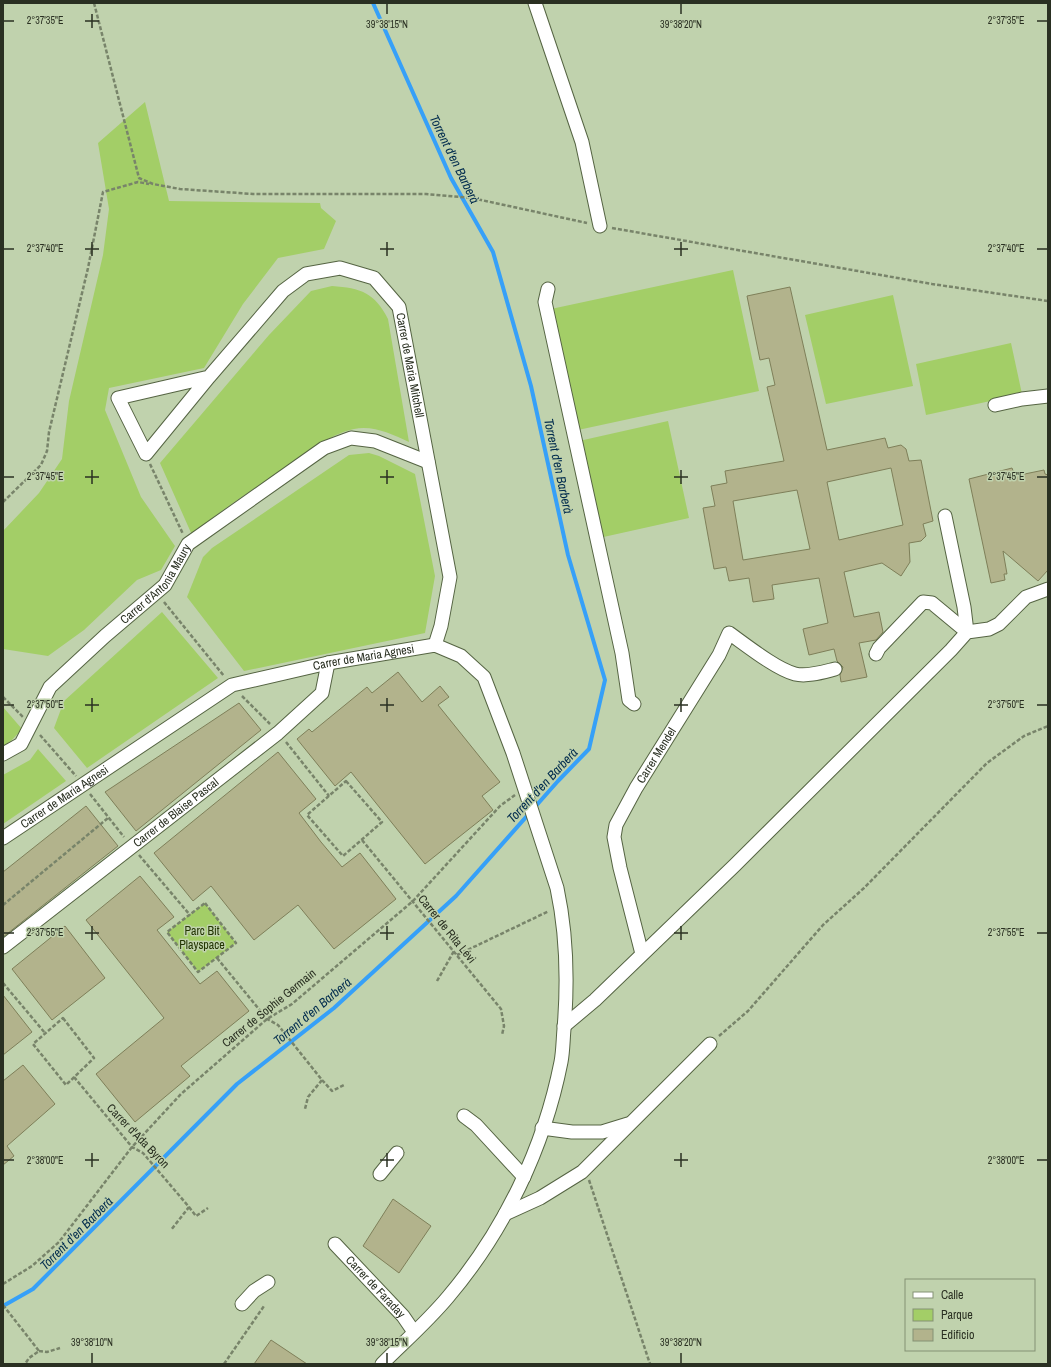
<svg xmlns="http://www.w3.org/2000/svg" width="1051" height="1367" viewBox="0 0 1051 1367" font-family="'Archivo Narrow',sans-serif">
<rect width="100%" height="100%" fill="#c0d2ad"/>
<path fill="#a3ce67" d="M145 102 169 201 320 203 321 208 336 221 324 249 278 258 243 304 204 368 109 388 105 410 141 497 175 546 161 570 137 580 84 630 48 656 3 649V531L39 493 62 459 69 401 103 255 109 209 98 143Z
M733 270 759 391 578 430 551 309Z
M332 286C361 288 375 293 388 319L409 442C392 434 373 425 354 429 327 435 304 455 282 470 251 491 220 510 192 535L160 463 269 335 311 291Z
M893 295 913 386 826 404 805 315Z
M1011 343 1022 394 926 415 916 364Z
M668 421 689 518 599 538 579 441Z
M369 453 379 456 415 474 435 576 425 633 244 671 187 597 203 557 212 548 349 455Z
M162 612 218 678 87 768 54 728 64 701Z
M3 707 22 729 11 741 3 746Z
M38 749 66 781 3 824V775L30 760Z
M205 903 236 943 198 972 167 932Z"/>
<g fill="none" stroke-linecap="round" stroke-linejoin="round">
<path stroke="#36a0f8" stroke-width="4" d="M3 1306 33 1289 237 1084 334 1008 456 896 558 781 589 749 605 680 568 555 531 386 493 252 451 178 373 3"/>
</g>
<path fill="#b2b38c" stroke="#7e7f59" fill-rule="evenodd" d="M790 287 827 450 885 438 888 448 901 445 906 449 909 461 921 460 933 521 923 524 926 536 921 541 909 543 910 562 901 576 882 563 844 572 854 617 879 612 883 632 876 640 859 643 867 677 841 682 840 675 843 667 837 661 834 649 809 655 803 629 828 623 819 578 772 585 774 599 753 602 749 578 729 581 726 567 714 569 703 508 715 506 711 486 727 483 725 471 784 461 767 387 775 385 769 358 760 360 747 296ZM891 468 903 525 839 540 827 482ZM797 490 810 549 743 560 733 501Z
M1012 468 1015 476 1044 470 1045 474 1048 475V570L1038 581 1003 551 1007 574H1004L1005 580 991 583 969 479Z
M398 672 422 702 440 686 449 697 438 705 500 782 482 796 493 810 425 864 351 772 335 786 297 739 309 729 312 732 367 687 372 693Z
M239 703 261 730 136 831 105 792Z
M278 752 316 799 299 813 321 842 342 867 360 853 396 899 334 949 298 905 254 940 211 886 193 901 154 853Z
M86 806 118 846 3 937V872Z
M140 876 174 917 157 930 200 984 217 971 249 1011 181 1066 190 1076 135 1122 96 1074 164 1018 86 920Z
M65 926 105 978 52 1020 12 969Z
M3 995 32 1032 3 1055Z
M23 1065 55 1104 7 1146 14 1156 3 1165V1081Z
M393 1199 431 1226 399 1273 363 1246Z
M271 1340 307 1364H254Z"/>
<g fill="none" stroke-linecap="round" stroke-linejoin="round">
<defs>
<g id="minor">
<path d="M535 3 582 142 600 226"/>
<path d="M548 289 545 302 622 653 629 700 634 704"/>
<path id="s1" d="M209 377 146 454 118 398 209 377 283 291 306 274 340 268 374 278 399 307 450 577 441 626 435 645"/>
<path d="M995 405 1022 399 1048 396"/>
<path d="M945 516 964 607 967 632"/>
<path d="M876 654 879 648 923 602 932 603 967 632"/>
<path id="s2" d="M3 754 21 744 50 687 105 636 165 585 188 544 324 448 351 438 375 441 428 462"/>
<path id="s3" d="M3 838 232 685 328 663 435 645 461 656 484 677 513 753 557 888C567 935 568 981 564 1029 563 1040 563 1052 561 1062 544 1148 504 1231 448 1297 428 1321 404 1342 382 1364"/>
<path id="s4" d="M3 947 278 733 322 693 328 663"/>
<path id="s5" d="M642 954 620 868 614 837 616 825 636 788 719 655 729 633C746 645 776 669 795 674 807 677 823 672 835 669"/>
<path d="M564 1026 595 1000 735 865 951 650 967 632 989 629 999 624 1026 597 1048 589"/>
<path d="M464 1116 476 1125 524 1177"/>
<path d="M542 1128 572 1132H602L628 1124"/>
<path d="M380 1174 397 1153"/>
<path d="M505 1214 540 1198 582 1172 710 1044"/>
<path id="s6" d="M335 1244 403 1316 414 1332"/>
<path d="M242 1304 254 1291 268 1282"/>
</g>
</defs>
<use href="#minor" stroke="#556443" stroke-width="15"/>
<path stroke="#78846a" stroke-width="2.5" stroke-dasharray="4 2" stroke-linecap="butt" d="M94 3 139 178 153 184 180 189 253 194H426L472 198 587 223
M612 228 932 284 1048 301
M150 464 183 534
M3 502 41 465 47 451 49 432 88 268 103 192 138 182 149 184
M164 602 224 676
M242 696 270 724
M3 697 23 717
M40 735 76 776
M286 742 329 796
M346 781 382 822 343 856 307 815Z
M90 794 124 837
M362 840 501 1009 504 1026 502 1035
M139 855 190 915
M205 903 236 943 198 972 167 932Z
M3 905 108 818
M457 955 549 911
M217 958 267 1019 278 1025 322 1080 308 1097 305 1109
M437 981 454 951
M3 983 45 1033
M63 1018 94 1058 66 1085 33 1044Z
M719 1036 748 1011 823 925 864 888 987 763 1024 736 1048 726
M74 1077 132 1147 143 1153 189 1207 171 1230
M322 1080 332 1091 344 1085
M589 1180 650 1364
M189 1207 196 1216 208 1208
M3 1284 32 1266 59 1242 132 1147 181 1094 267 1019 292 1004 413 901 500 806 515 795
M3 1305 39 1351 29 1358 25 1364
M39 1351 47 1352 60 1348
M224 1364 264 1306"/>
<use href="#minor" stroke="#fff" stroke-width="13"/>
</g>
<path fill="none" stroke="#2a3022" stroke-width="1.5" d="M387 4V14M681 4V14M92 14V28M4 21H14M85 21H99M1037 21H1047M92 242V256M387 242V256M681 242V256M4 249H14M85 249H99M380 249H394M674 249H688M1037 249H1047M92 470V484M387 470V484M681 470V484M4 477H14M85 477H99M380 477H394M674 477H688M1037 477H1047M92 698V712M387 698V712M681 698V712M4 705H14M85 705H99M380 705H394M674 705H688M1037 705H1047M92 926V940M387 926V940M681 926V940M4 933H14M85 933H99M380 933H394M674 933H688M1037 933H1047M92 1153V1167M387 1153V1167M681 1153V1167M4 1160H14M85 1160H99M380 1160H394M674 1160H688M1037 1160H1047M92 1353V1363M387 1353V1363M681 1353V1363"/>
<g text-anchor="middle" stroke-width="3" stroke-linejoin="round" paint-order="stroke">
<g font-size="12" fill="#2a3022" stroke="#c0d2ad">
<text dy="4" stroke="none"><textPath href="#s1" startOffset="565">Carrer de Maria Mitchell</textPath></text>
<text dy="4" stroke="none"><textPath href="#s2" startOffset="233">Carrer d'Antonia Maury</textPath></text>
<text dy="4" stroke="none"><textPath href="#s3" startOffset="410">Carrer de Maria Agnesi</textPath></text>
<text dy="4" stroke="none"><textPath href="#s5" startOffset="213">Carrer Mendel</textPath></text>
<text dy="4" stroke="none"><textPath href="#s3" startOffset="74">Carrer de Maria Agnesi</textPath></text>
<text dy="4" stroke="none"><textPath href="#s4" startOffset="219">Carrer de Blaise Pascal</textPath></text>
<text transform="translate(447 929) rotate(51)" y="4">Carrer de Rita Lévi</text>
<text transform="translate(269 1008) rotate(-39)" y="4">Carrer de Sophie Germain</text>
<text transform="translate(138 1136) rotate(46)" y="4">Carrer d'Ada Byron</text>
<text dy="4" stroke="none"><textPath href="#s6" startOffset="59">Carrer de Faraday</textPath></text>
</g>
<g font-size="12" fill="#223402" stroke="#c0d2ad">
<text x="202" y="935">Parc Bit<tspan x="202" dy="14">Playspace</tspan></text>
</g>
<g font-size="13" font-style="italic" fill="#002b4d" stroke="#c0d2ad">
<text transform="translate(455 159) rotate(64)" y="5">Torrent d'en Barberà</text>
<text transform="translate(559 466) rotate(78)" y="5">Torrent d'en Barberà</text>
<text transform="translate(542 785) rotate(-47)" y="5">Torrent d'en Barberà</text>
<text transform="translate(312 1011) rotate(-40)" y="5">Torrent d'en Barberà</text>
<text transform="translate(76 1233) rotate(-45)" y="5">Torrent d'en Barberà</text>
</g>
</g>
<g font-size="10" text-anchor="middle" fill="#2a3022" stroke="#c0d2ad" stroke-width="3" stroke-linejoin="round" paint-order="stroke">
<text x="1006" y="24">2°37'35"E</text>
<text x="45" y="24">2°37'35"E</text>
<text x="387" y="28">39°38'15"N</text>
<text x="681" y="28">39°38'20"N</text>
<text x="1006" y="252">2°37'40"E</text>
<text x="45" y="252">2°37'40"E</text>
<text x="1006" y="480">2°37'45"E</text>
<text x="45" y="480">2°37'45"E</text>
<text x="1006" y="708">2°37'50"E</text>
<text x="45" y="708">2°37'50"E</text>
<text x="1006" y="936">2°37'55"E</text>
<text x="45" y="936">2°37'55"E</text>
<text x="1006" y="1164">2°38'00"E</text>
<text x="45" y="1164">2°38'00"E</text>
<text x="92" y="1346">39°38'10"N</text>
<text x="387" y="1346">39°38'15"N</text>
<text x="681" y="1346">39°38'20"N</text>
</g>
<rect width="1051" height="1367" fill="none" stroke="#2a3022" stroke-width="8"/>
<rect x="905" y="1279" width="130" height="72" fill="#c0d2ad" stroke="#849175"/>
<rect x="913" y="1292" width="20" height="6" fill="#ffffff" stroke="#849175"/>
<text x="941" y="1299" font-size="12" fill="#2a3022">Calle</text>
<rect x="913" y="1309" width="20" height="12" fill="#a3ce67" stroke="#849175"/>
<text x="941" y="1319" font-size="12" fill="#2a3022">Parque</text>
<rect x="913" y="1329" width="20" height="12" fill="#b2b38c" stroke="#849175"/>
<text x="941" y="1339" font-size="12" fill="#2a3022">Edificio</text>
</svg>
